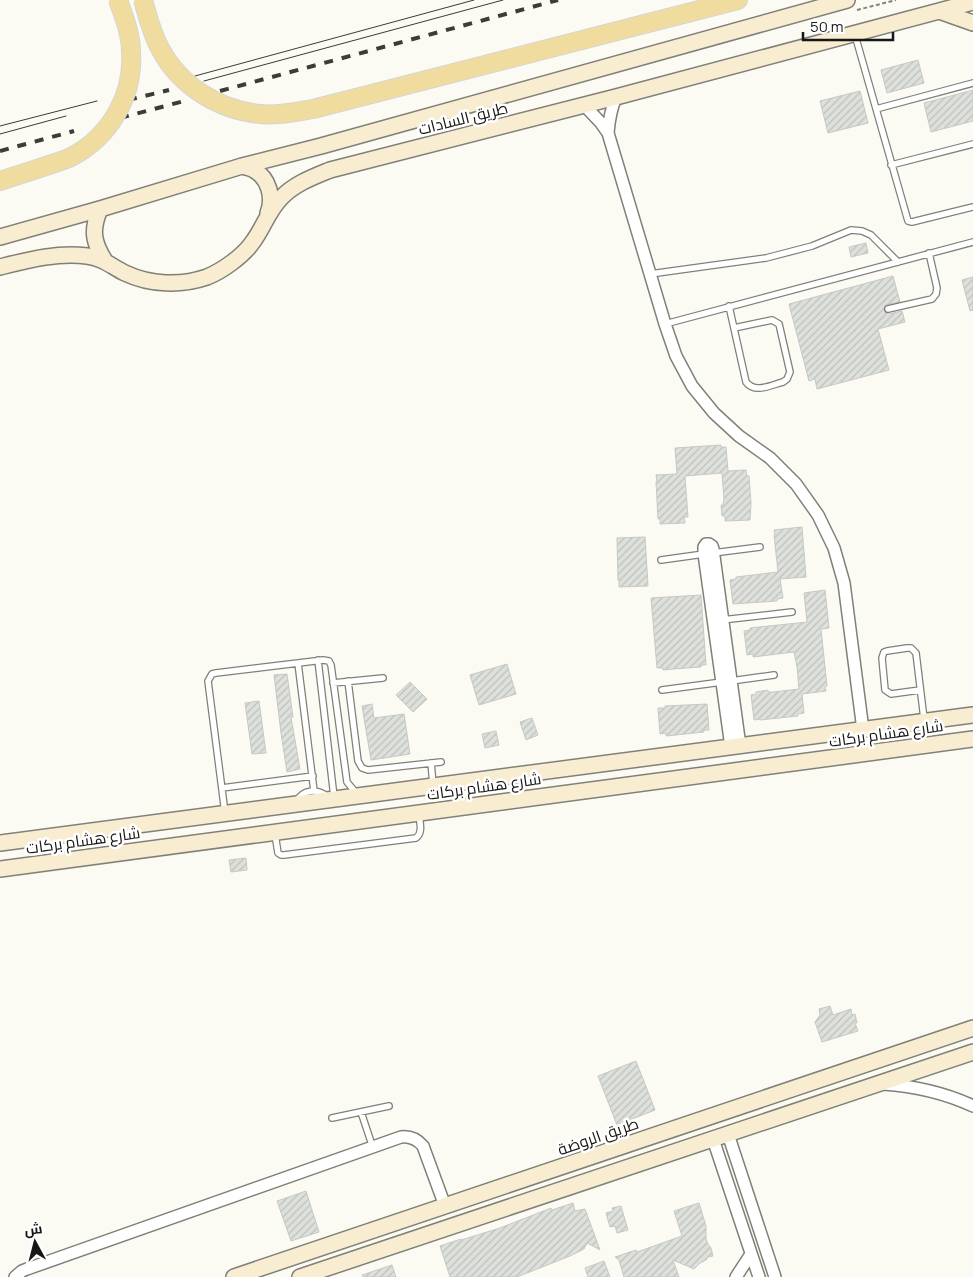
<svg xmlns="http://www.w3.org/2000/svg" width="973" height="1277" viewBox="0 0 973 1277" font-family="Manrope,Cairo,sans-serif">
<defs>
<pattern id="building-hatch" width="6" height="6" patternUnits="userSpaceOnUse" patternTransform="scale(1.25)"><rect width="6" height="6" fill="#dee1db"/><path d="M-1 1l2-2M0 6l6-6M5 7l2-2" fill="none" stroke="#bec0bb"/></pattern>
</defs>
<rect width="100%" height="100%" fill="#fbfbf4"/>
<path fill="url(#building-hatch)" stroke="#c6c9c3" d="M918 60 924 83 887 93 881 70Z
M973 90V121L931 132 924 103Z
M860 91 868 123 828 133 820 101Z
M866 243 868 253 851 257 849 247Z
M893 276 900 302 885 305 884 310 885 312 889 314 902 311 905 322 878 329 889 370 817 389 815 379 809 381 789 304Z
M973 277V310L970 311 962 280Z
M721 445V447H726L728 471 746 470 747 476H749L751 503 750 520 725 521V516H722L721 505H723L724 499 722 473 685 476 688 517H684L685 523 660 524V519H658L656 482H657L656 475 677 474 675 448Z
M802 527 806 577 780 579 783 598 777 599V601L733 604 730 580 736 579V577L778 572 774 535H775L774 530Z
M645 537 648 586 619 587V580H618L617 538Z
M825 590 829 628 821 629 827 686 825 687 826 691 802 694 804 713 798 714V716L760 720V719L754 720 751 695 756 694V692L768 690V692H773L799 689 797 667 794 652 753 657V654L747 655 744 631 750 630V628L807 622 804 593Z
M701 595 706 665H701V667L673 669 663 670V668H657L651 598Z
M507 664 516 694 479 705 470 675Z
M287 674 293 717H291L300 769 287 772 281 733 274 675Z
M410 682 427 699 413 712 396 695Z
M259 701 266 753 252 754 245 703Z
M372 704 374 718 404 714 410 754 371 760 362 706Z
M707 704 709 730H704V732L676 735 666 736V733L660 734 658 708H665V706Z
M532 718 538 735 526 740 520 722Z
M496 731 499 745 485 748 482 734Z
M246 858 247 870 231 872 229 860Z
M830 1006 833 1015 851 1009 852 1015 855 1014 857 1023H855L858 1031 822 1042 815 1022 820 1015 819 1009Z
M636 1061 655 1110 617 1125 598 1076Z
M306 1191 319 1232 291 1241 277 1201Z
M573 1203 575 1211 585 1209 600 1250 587 1243 584 1249 570 1256 517 1277H450L440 1246 461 1239V1240L500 1228 551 1208 552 1210Z
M699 1203 706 1226V1239L708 1244 711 1248 713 1256 708 1257 706 1260 700 1263 694 1269 673 1260 679 1277H624L619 1260 615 1257 636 1250 637 1252 682 1236 674 1211Z
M621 1206 628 1230 617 1233 615 1226 610 1227 606 1213 613 1211 612 1208Z
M604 1261 610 1277H588L585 1268Z
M392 1265 396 1277H363L362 1275Z"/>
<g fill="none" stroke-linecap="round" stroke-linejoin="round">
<defs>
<path id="lane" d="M855 35 908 221 912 222 973 207
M876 109 973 83
M891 165 973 144
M650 274 766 258 812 246 851 230 862 231 871 235 898 262
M729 306 746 382C755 394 771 385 783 382L787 379 790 372 779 324 772 320 734 328
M888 309 932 299 936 294 937 288 929 253
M665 324 973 242
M713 553 760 547
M661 560 704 554
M722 620 792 612
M318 660 334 797
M298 663 314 791
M348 681 358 761 362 768 368 770 441 762
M731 681 774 675
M333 683 383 678
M662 690 722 682
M920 690 891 694 885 690 882 658 884 652 887 651 907 648H911L916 653 924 719
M431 763 433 784
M222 788 313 776
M296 802C303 789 317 788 328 797
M225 813 208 681 212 674 216 673 323 660 329 661 331 665 347 782 357 794
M275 834 278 853 281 855H284L416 838C423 833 420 823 419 815
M361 1112 373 1148
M332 1118 389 1106"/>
<path id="street" d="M584 105 601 123 608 133 665 324 676 356 692 386 714 413 739 436 770 458 796 484 818 515 834 548 844 583 863 730
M608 133C609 120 611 109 616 97
M731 747 704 554V547L706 544H709L712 546 713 549 740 746
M883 1084C914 1086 945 1093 973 1106
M728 1134 775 1277
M713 1139 759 1277
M15 1277 22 1271 27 1269 401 1137C410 1136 417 1139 423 1146L445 1206
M736 1277 751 1254"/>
<path id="secondary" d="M939 11 973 23
M242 166C246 167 251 168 254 170 269 178 274 198 268 213
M100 209C91 230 93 242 105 261
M0 237 100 209 242 166 321 146 847 0
M0 267C28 260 58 252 87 256 103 258 111 266 125 273 150 285 181 286 207 277 222 271 243 256 252 243 263 229 268 211 281 198 294 184 313 177 330 170L616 97 973 2
M0 843 973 715
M0 869 973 739
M234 1277 973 1028
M300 1277 973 1052"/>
<path id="primary" d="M313 109 738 0
M0 181 46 166"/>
</defs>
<use href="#lane" stroke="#80807a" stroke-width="8"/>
<use href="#street" stroke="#80807a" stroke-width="14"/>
<use href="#secondary" stroke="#80807a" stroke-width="18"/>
<use href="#primary" stroke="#d5d5d5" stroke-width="20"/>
<path stroke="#858580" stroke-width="2" stroke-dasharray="4 2.5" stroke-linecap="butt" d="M857 10 896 0"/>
<use href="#lane" stroke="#fff" stroke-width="5.5"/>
<use href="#street" stroke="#fff" stroke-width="11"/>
<use href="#secondary" stroke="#f8edd0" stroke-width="15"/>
<use href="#primary" stroke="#f1dca0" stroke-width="18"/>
<path stroke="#3b3b38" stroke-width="1" d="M195 76 474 0
M204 81 503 0
M0 126 97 101
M0 134 66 116"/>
<path stroke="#3b3b38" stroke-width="4" stroke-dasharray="9 9" stroke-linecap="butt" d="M220 91 558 0
M128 100 169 90
M120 118 184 101
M0 151 74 131"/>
<defs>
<path id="primary-bridge" d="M143 0C148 17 152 35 161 50 180 86 219 110 260 114 277 116 295 112 313 109
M46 166C54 163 63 161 71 157 110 137 134 95 131 52 131 34 124 17 118 0"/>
</defs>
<use href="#primary-bridge" stroke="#d5d5d5" stroke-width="20" stroke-linecap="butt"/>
<use href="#primary-bridge" stroke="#f1dca0" stroke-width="18"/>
</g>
<g text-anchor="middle" stroke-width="5" stroke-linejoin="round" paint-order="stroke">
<g font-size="16" fill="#171715" stroke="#fff">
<text transform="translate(463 118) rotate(-14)" y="6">طريق السادات</text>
<text transform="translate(886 733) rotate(-8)" y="6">شارع هشام بركات</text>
<text transform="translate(484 786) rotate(-8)" y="6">شارع هشام بركات</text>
<text transform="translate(83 840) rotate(-8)" y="6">شارع هشام بركات</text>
<text transform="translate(598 1136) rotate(-19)" y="6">طريق الروضة</text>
</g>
</g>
<g transform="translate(35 1242) rotate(353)" stroke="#ffffff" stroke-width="4" paint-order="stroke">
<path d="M0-4L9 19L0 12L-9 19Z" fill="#171715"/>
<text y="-8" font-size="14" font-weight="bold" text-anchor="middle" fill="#171715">ش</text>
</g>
<path d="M803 32v8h90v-8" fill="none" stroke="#171715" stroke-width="2.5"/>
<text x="810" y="32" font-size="15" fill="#171715" stroke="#ffffff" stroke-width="4" paint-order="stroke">50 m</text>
</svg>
